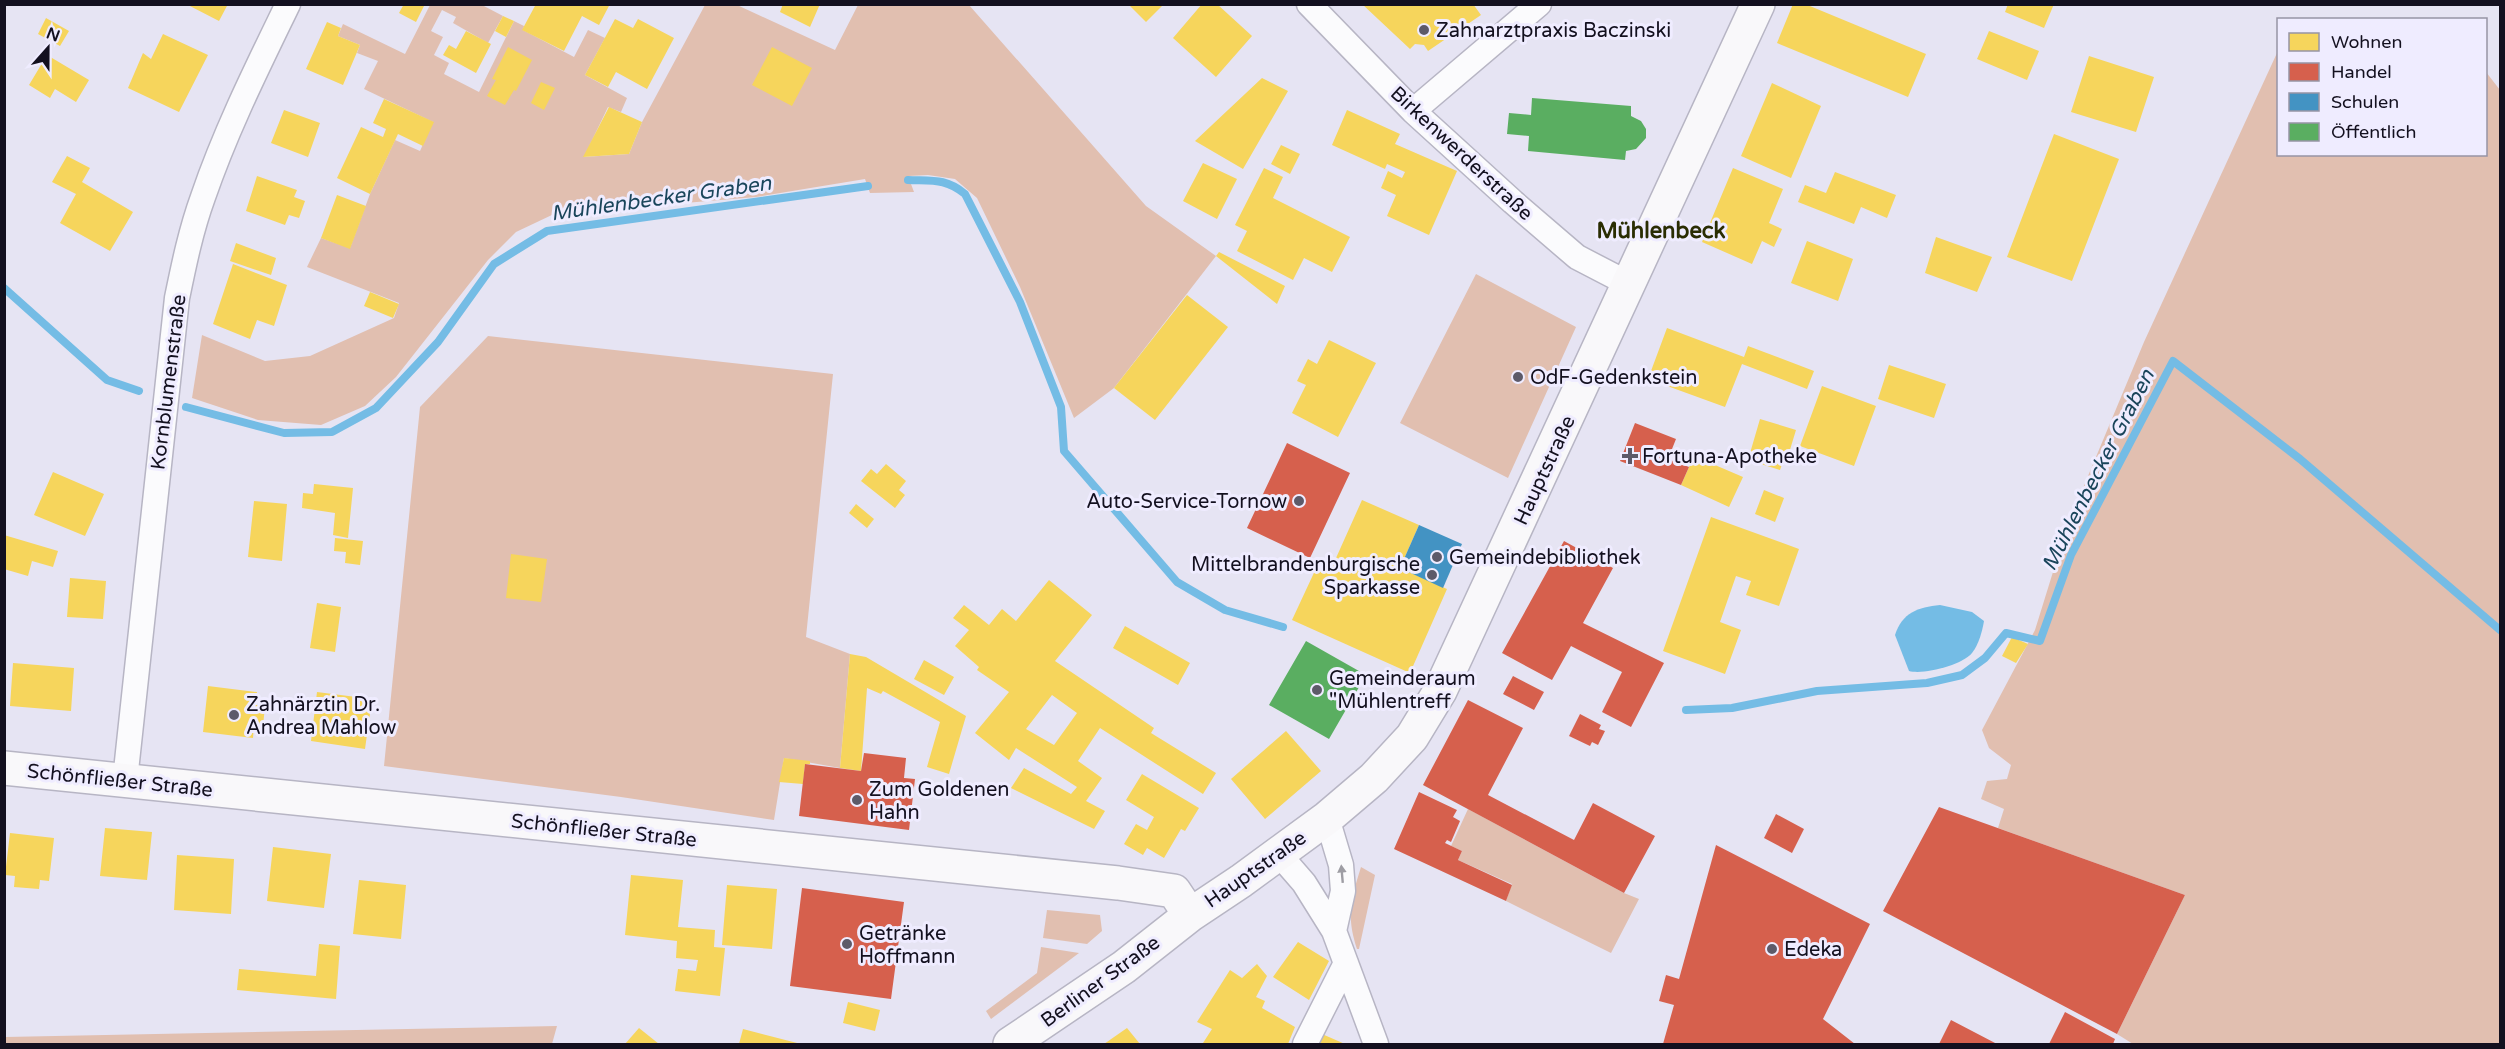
<svg xmlns="http://www.w3.org/2000/svg" width="2505" height="1049" viewBox="0 0 2505 1049" font-family="'Varela Round',sans-serif">
<rect width="100%" height="100%" fill="#e6e4f3"/>
<path fill="#e1bfb0" d="M430 5H482L503 16 488 43 453 23 456 17 442 10 431 31 443 37 434 55 449 63 444 74 479 92 514 21 524 26 523 30 574 57 588 30 605 38 585 75 627 98 621 112 608 107 584 157 629 154 642 122 705 5H737L835 50 858 5H969L1146 206 1216 256 1114 388 1074 418 1020 287 977 198 955 179 928 175 908 176 914 192 870 193 865 179 756 197 554 214 516 232 488 260 396 377 365 406 321 425 258 420 192 398 202 335 265 361 310 356 394 318 399 303 307 267 321 238 350 248 370 194 395 140 420 151 433 122 364 89 378 61 357 53 360 45 338 36 343 24 405 54Z
M2277 53 2278 154H2486V72L2500 90V1044H2133L2117 1034 2185 895 1998 828 2004 809 1981 799 1987 781 2007 779 2011 765 1989 748 1982 730 2035 630 2066 530 2083 488 2144 342Z
M1476 274 1576 327 1508 478 1400 423Z
M488 336 833 374 806 637 850 654 840 768 784 758 774 820 621 797 384 766 420 407Z
M1468 809 1624 893 1639 899 1611 953 1506 901 1512 884 1458 860 1462 851 1451 846Z
M1361 867 1375 875 1359 949H1357C1346 916 1351 899 1361 867Z
M1047 910 1100 915 1102 931 1087 944 1043 938Z
M1041 947 1079 953 991 1019 986 1011 1037 973Z
M557 1026 552 1044H4L5 1037Z"/>
<path fill="#74bce5" d="M1940 605 1972 612 1984 621C1982 632 1979 644 1972 653 1962 665 1924 675 1909 671L1895 635C1902 613 1918 607 1940 605Z"/>
<path fill="#f6d55c" fill-rule="evenodd" d="M186 4H228L219 21Z
M404 4H425L416 22 399 13Z
M536 4H610L599 25 582 16 564 51 522 30Z
M783 4H820L810 27 780 12Z
M1128 4H1164L1146 22Z
M1202 4H1217L1252 36 1216 77 1173 38Z
M1362 4H1473L1481 15 1428 51 1424 45 1415 44 1410 49Z
M1793 4H1805L1926 54 1908 97 1777 43Z
M2008 4H2054L2044 28 2005 12Z
M503 16 514 21 506 37 495 31Z
M46 18 69 31 60 46 38 34Z
M615 19 633 28 638 19 674 38 647 89 616 72 608 87 585 75Z
M327 22 341 28 338 36 360 45 343 85 306 69Z
M466 31 491 44 476 73 443 55 449 45 456 49Z
M1989 31 2039 51 2027 80 1977 59Z
M163 34 208 55 179 112 128 88 143 53 151 59Z
M508 47 532 60 516 91 514 90 505 105 487 96 496 80 492 79Z
M772 47 812 68 792 106 752 85Z
M47 55 89 80 76 102 55 89 50 98 29 85Z
M2089 56 2154 77 2136 132 2071 112Z
M1262 78 1288 91 1243 169 1195 141Z
M541 82 555 88 544 110 531 103Z
M1772 83 1821 106 1791 178 1741 156Z
M384 99 434 122 423 146 398 134 370 194 337 178 361 127 383 137 386 129 373 123Z
M609 107 642 122 629 154 583 157Z
M284 110 320 123 308 157 271 143Z
M1347 110 1400 134 1395 144 1457 171 1429 235 1387 216 1396 195 1381 188 1388 171 1402 178 1405 172 1387 164 1385 169 1332 145Z
M2054 134 2119 159 2072 281 2007 257Z
M1281 145 1300 154 1290 174 1271 164Z
M67 156 90 168 82 182 133 212 110 251 60 223 76 194 52 182Z
M1203 163 1237 179 1217 219 1183 201Z
M1264 168 1283 177 1273 198 1350 237 1332 272 1304 258 1293 280 1237 251 1247 231 1235 225Z
M1733 168 1783 189 1769 223 1782 229 1774 247 1762 241 1752 264 1702 242Z
M1835 172 1896 195 1887 218 1861 207 1854 224 1798 202 1805 185 1826 193Z
M257 176 297 190 294 197 305 201 299 218 289 215 285 225 246 211Z
M337 195 366 206 350 249 321 238Z
M1936 237 1992 257 1977 292 1925 273Z
M1807 241 1853 259 1838 301 1791 283Z
M236 243 276 258 271 275 230 261Z
M1219 252 1285 286 1277 304 1216 256Z
M233 264 287 285 274 326 257 320 250 339 213 324Z
M370 292 399 304 393 318 364 306Z
M1187 295 1228 327 1155 420 1114 388Z
M1667 328 1744 357 1748 346 1814 371 1807 389 1742 364 1725 407 1648 379Z
M1329 340 1376 363 1338 437 1292 413 1306 385 1297 381 1308 359 1317 364Z
M1889 365 1946 384 1934 418 1878 399Z
M1822 386 1876 406 1854 466 1800 446Z
M1760 419 1796 430 1789 453 1786 452 1780 470 1748 460Z
M1694 456 1743 477 1729 507 1681 485Z
M886 464 906 481 899 490 905 495 895 508 861 481 871 469 877 474Z
M53 472 104 494 85 536 34 515Z
M314 484 353 488 348 538 333 535 335 513 302 508 303 493 313 494Z
M1764 490 1784 498 1775 522 1755 514Z
M1362 500 1419 525 1400 568 1447 589 1410 673 1292 620 1319 562 1332 567Z
M254 501 287 504 282 561 248 557Z
M856 504 874 519 867 528 849 513Z
M1711 517 1799 549 1779 606 1746 595 1751 581 1736 576 1720 622 1741 630 1725 674 1663 651Z
M4 535 58 551 53 567 32 561 28 576 4 569Z
M335 538 363 541 360 565 345 563 346 552 334 551Z
M511 554 547 559 541 602 506 598Z
M70 578 106 581 103 619 67 617Z
M1049 580 1092 615 1055 661 1154 728 1151 733 1216 773 1203 794 1100 728 1078 761 1102 778 1086 801 1105 811 1094 829 1011 788 1024 768 1071 794 1077 787 1016 748 1009 760 975 733 1009 692 977 670 979 667 955 646 969 630 953 618 964 605 989 625 1002 609 1016 621ZM1052 695 1077 713 1054 745 1026 729Z
M317 603 341 607 335 652 310 648Z
M1125 626 1190 663 1178 685 1113 648Z
M2012 637 2028 644 2016 663 2002 656Z
M850 654 866 657 966 716 949 774 927 767 940 722 883 691 881 694 867 688 861 771 840 768Z
M924 660 954 677 944 695 914 679Z
M13 663 74 668 71 711 10 706Z
M208 686 257 692 256 705 265 706 263 726 254 725 253 738 203 732Z
M317 692 372 699 365 749 311 741Z
M1286 731 1321 771 1265 819 1231 779Z
M784 758 810 761V764H805L803 784 779 782Z
M1142 774 1199 808 1185 831 1181 829 1164 858 1147 848 1143 855 1124 844 1136 824 1147 830 1154 817 1126 800Z
M105 828 152 832 147 880 100 876Z
M10 833 54 838 49 881 40 880 39 889 14 887 15 876 5 875Z
M273 847 331 854 324 908 267 901Z
M177 855 234 859 231 914 174 910Z
M631 875 683 880 678 927 715 930 714 947 725 948 720 996 675 991 678 969 696 971 698 960 676 958 677 941 625 935Z
M359 880 406 885 401 939 353 934Z
M727 885 777 889 772 949 722 945Z
M1298 942 1329 961 1309 1000 1273 977Z
M319 944 340 946 336 999 237 990 239 969 316 976Z
M1257 964 1267 976 1256 997 1265 1001 1262 1008 1295 1027 1288 1044 1203 1043 1212 1029 1197 1022 1230 970 1242 978Z
M848 1002 880 1010 875 1031 843 1023Z
M639 1028 659 1044H625Z
M1127 1028 1140 1044H1104Z
M743 1029 801 1044H739Z
M1322 1034 1345 1044H1317Z"/>
<path fill="#d6604d" d="M1635 423 1676 439 1668 459 1689 467 1681 485 1620 461Z
M1287 443 1350 473 1310 558 1247 528Z
M1564 541 1613 568 1583 623 1664 663 1631 727 1602 712 1622 672 1571 646 1552 680 1502 653Z
M1513 676 1544 692 1534 710 1503 694Z
M1468 700 1523 728 1488 795 1574 840 1593 803 1655 836 1624 893 1423 785Z
M1580 714 1601 725 1599 729 1605 731 1598 745 1592 742 1590 746 1569 736Z
M864 753 906 758 904 778 915 779 909 830 799 816 805 764 861 771Z
M1419 792 1457 810 1453 817 1460 821 1451 842 1447 840 1445 843 1462 851 1458 860 1512 885 1506 901 1394 849Z
M1939 807 2185 895 2117 1034 1883 911Z
M1776 814 1804 829 1792 853 1764 838Z
M1716 845 1870 924 1823 1019 1855 1044H1663L1674 1005 1659 1001 1666 975 1679 979Z
M802 888 904 902 891 999 790 986Z
M2065 1012 2115 1039 2113 1044H2049Z
M1951 1020 1997 1044H1939Z"/>
<path fill="#4393c3" d="M1419 525 1462 544 1443 588 1400 568Z"/>
<path fill="#5aae61" d="M1532 98 1631 106V116L1641 121 1646 129V138L1636 149 1626 151 1625 160 1528 151 1529 136 1507 134 1509 113 1531 115Z
M1306 641 1366 675 1329 739 1269 705Z"/>
<g fill="none" stroke-linecap="round" stroke-linejoin="round">
<path stroke="#74bce5" stroke-width="8" d="M908 180C932 181 946 178 965 194L1020 302 1061 407 1064 451 1177 582 1225 610 1283 627
M4 288 107 380 139 391
M186 407 284 433 332 432 376 408 438 342 494 264 547 231 868 186
M1686 710 1732 708 1817 691 1927 683 1962 675 1985 658 2006 633 2040 641 2071 555 2173 361 2300 459 2500 630"/>
<defs>
<path id="minor" d="M1309 4 1413 111 1513 202 1577 257 1629 284
M1413 111 1539 4
M125 780 177 298C184 264 191 230 203 197 226 130 257 68 288 4
M1327 818 1341 865 1343 891 1334 931
M1278 853 1304 883 1334 931 1376 1044
M1305 1044 1346 963"/>
<path id="secondary" d="M4 768 1118 883 1174 891 1190 915
M1010 1044 1124 967 1190 915 1241 881 1327 818 1374 778 1412 737 1440 691 1758 4"/>
</defs>
<use href="#minor" stroke="#b7b5c4" stroke-width="27"/>
<use href="#secondary" stroke="#b7b5c4" stroke-width="36"/>
<use href="#minor" stroke="#fbfbfd" stroke-width="24"/>
<use href="#secondary" stroke="#f9f8fa" stroke-width="33"/>
</g>
<defs><path id="oneway-solid" d="M-6-.8H1V-3.2L6.5 0L1 3.2V.8H-6Z" transform="scale(1.5)"/></defs>
<use fill="#9e9da4" href="#oneway-solid" transform="translate(1342 874) rotate(-95)"/>
<g fill="#5d5a69" stroke="#efecff" stroke-width="2">
<circle cx="1424" cy="30" r="6"/>
<circle cx="1518" cy="377" r="6"/>
<path d="M1627 447h6v6h6v6h-6v6h-6v-6h-6v-6h6z"/>
<circle cx="1299" cy="501" r="6"/>
<circle cx="1437" cy="557" r="6"/>
<circle cx="1432" cy="575" r="6"/>
<circle cx="1317" cy="690" r="6"/>
<circle cx="234" cy="715" r="6"/>
<circle cx="857" cy="800" r="6"/>
<circle cx="847" cy="944" r="6"/>
<circle cx="1772" cy="949" r="6"/>
</g>
<g text-anchor="middle" stroke-width="6" stroke-linejoin="round" paint-order="stroke">
<g font-size="20" fill="#13101f" stroke="#efecff" text-anchor="start">
<text x="1436" y="37">Zahnarztpraxis Baczinski</text>
<text x="1530" y="384">OdF-Gedenkstein</text>
<text x="1642" y="463">Fortuna-Apotheke</text>
<text x="1287" y="508" text-anchor="end">Auto-Service-Tornow</text>
<text x="1449" y="564">Gemeindebibliothek</text>
<text x="1420" y="571" text-anchor="end">Mittelbrandenburgische<tspan x="1420" dy="23">Sparkasse</tspan></text>
<text x="1329" y="685">Gemeinderaum<tspan x="1329" dy="23">"Mühlentreff</tspan></text>
<text x="246" y="711">Zahnärztin Dr.<tspan x="246" dy="23">Andrea Mahlow</tspan></text>
<text x="869" y="796">Zum Goldenen<tspan x="869" dy="23">Hahn</tspan></text>
<text x="859" y="940">Getränke<tspan x="859" dy="23">Hoffmann</tspan></text>
<text x="1784" y="956">Edeka</text>
</g>
<g font-size="20" fill="#13101f" stroke="#efecff">
<text transform="translate(1462 153) rotate(43)" y="7">Birkenwerderstraße</text>
<text transform="translate(168 382) rotate(-83)" y="7">Kornblumenstraße</text>
<text transform="translate(1544 470) rotate(-65)" y="7">Hauptstraße</text>
<text transform="translate(120 780) rotate(6)" y="7">Schönfließer Straße</text>
<text transform="translate(604 830) rotate(6)" y="7">Schönfließer Straße</text>
<text transform="translate(1255 869) rotate(-35)" y="7">Hauptstraße</text>
<text transform="translate(1100 981) rotate(-36)" y="7">Berliner Straße</text>
</g>
<g font-size="21" font-style="italic" fill="#1a455b" stroke="#efecff">
<text transform="translate(661 198) rotate(-8)" y="7">Mühlenbecker Graben</text>
<text transform="translate(2098 470) rotate(-63)" y="7">Mühlenbecker Graben</text>
</g>
<g font-size="22" font-weight="bold" fill="#2a2d03" stroke="#efecff">
<text x="1661" y="238">Mühlenbeck</text>
</g>
</g>
<rect width="2505" height="1049" fill="none" stroke="#13101f" stroke-width="12"/>
<rect x="2277" y="18" width="210" height="138" fill="#efecff" stroke="#9794a5" stroke-width="1.5"/>
<rect x="2289" y="33" width="30" height="18" fill="#f6d55c" stroke="#9794a5" stroke-width="1.5"/>
<text x="2331" y="48" font-size="18" fill="#13101f">Wohnen</text>
<rect x="2289" y="63" width="30" height="18" fill="#d6604d" stroke="#9794a5" stroke-width="1.5"/>
<text x="2331" y="78" font-size="18" fill="#13101f">Handel</text>
<rect x="2289" y="93" width="30" height="18" fill="#4393c3" stroke="#9794a5" stroke-width="1.5"/>
<text x="2331" y="108" font-size="18" fill="#13101f">Schulen</text>
<rect x="2289" y="123" width="30" height="18" fill="#5aae61" stroke="#9794a5" stroke-width="1.5"/>
<text x="2331" y="138" font-size="18" fill="#13101f">Öffentlich</text>
<g transform="translate(48 48) rotate(21)" stroke="#efecff" stroke-width="4.5" paint-order="stroke">
<path d="M0-4.5L10 22L0 15L-10 22Z" fill="#13101f"/>
<text y="-9" font-size="16" font-weight="bold" text-anchor="middle" fill="#13101f">N</text>
</g>
</svg>
